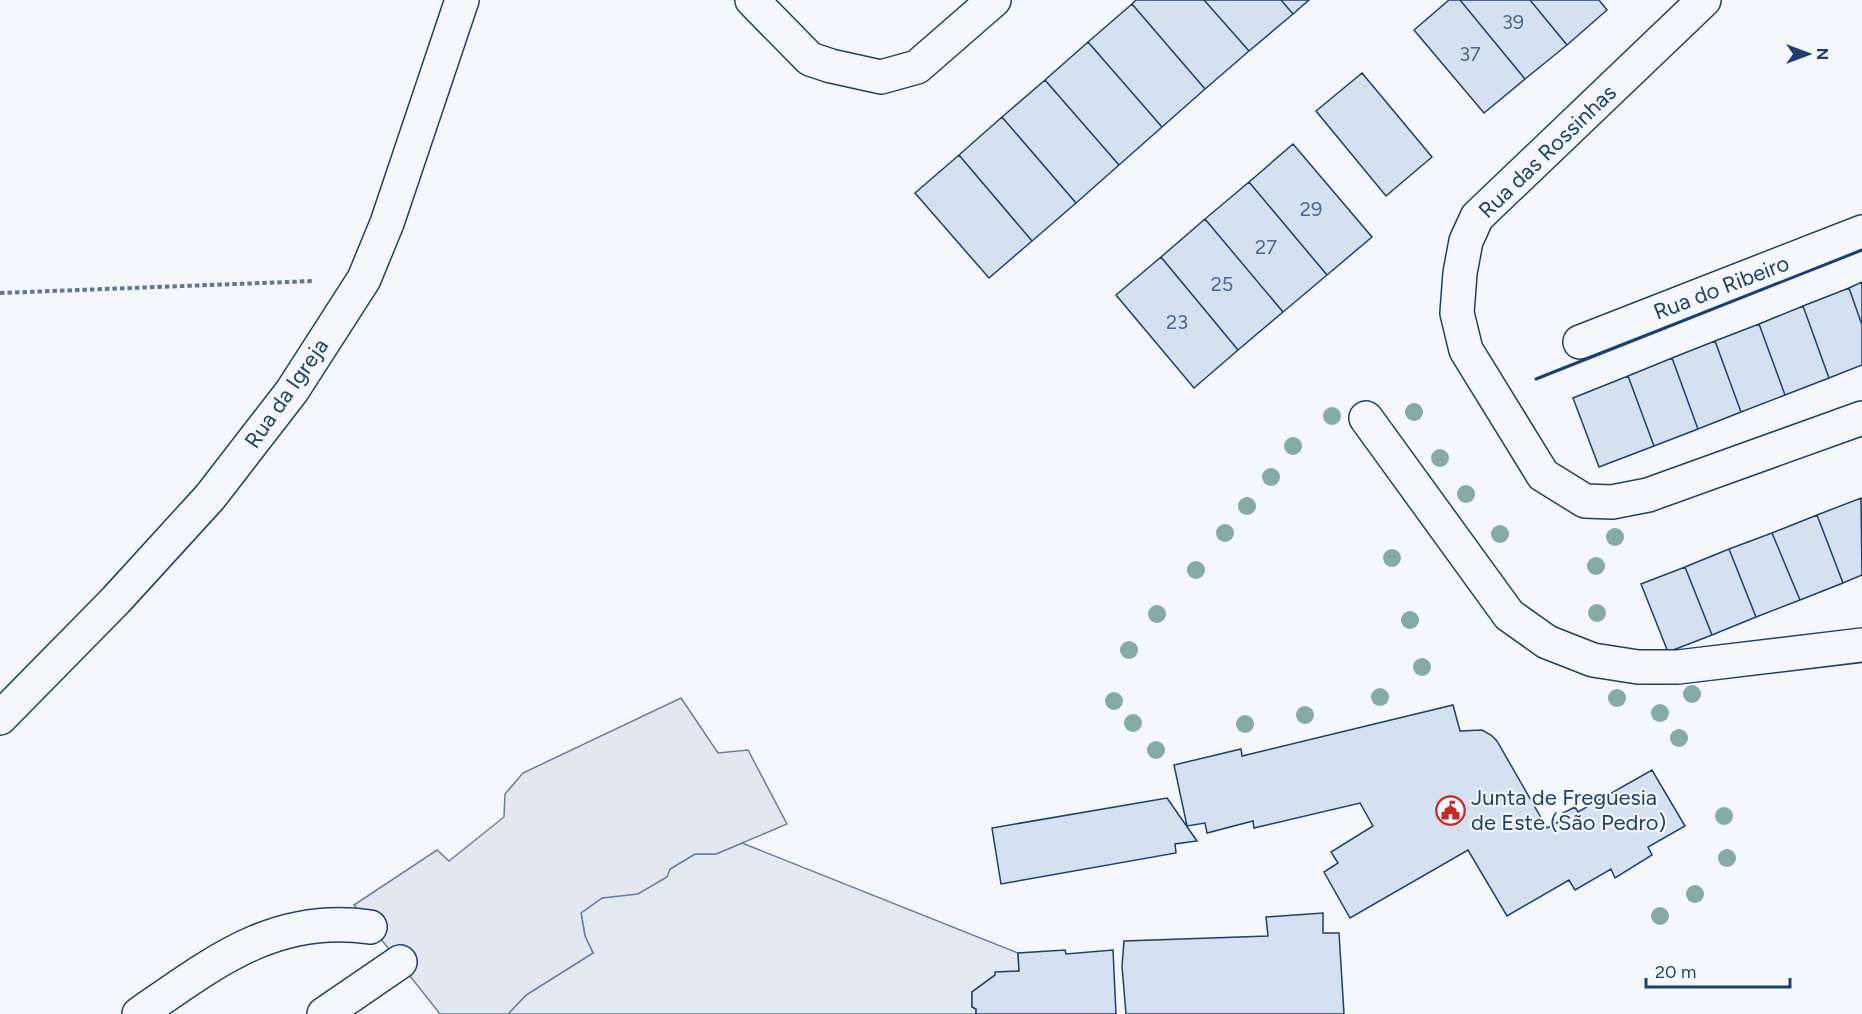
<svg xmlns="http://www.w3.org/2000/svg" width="1862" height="1014" viewBox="0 0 1862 1014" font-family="Figtree,sans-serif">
<rect width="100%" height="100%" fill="#f4f7fb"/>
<path fill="#e3e9f0" stroke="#687fa3" stroke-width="1.5" d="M742 843 1018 953 1019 971 995 975 972 992V1007L976 1009V1014H508L526 995 593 953 585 936 581 913 602 898 638 893 670 869 695 854H716Z"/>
<path fill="#e3e8f0" stroke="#687fa3" stroke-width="1.5" d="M681 698 718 753 748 750 787 824 716 854H695L670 869 667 877 638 894 602 898 581 913 585 936 593 953 526 995 508 1014H440L354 905 437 850 449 861 504 817 505 794 523 773Z"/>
<path fill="#d5e0f0" stroke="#1d3f73" stroke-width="1.5" d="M1136 0H1204L1249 51 1205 89 1132 4Z
M1204 0H1281L1293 14 1249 51Z
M1281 0H1309L1293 14Z
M1449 0H1460L1525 79 1484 113 1414 30Z
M1460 0H1530L1567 45 1525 79Z
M1530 0H1599L1607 10 1567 45Z
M1132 4 1205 89 1162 127 1088 42Z
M1088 42 1162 127 1119 165 1045 80Z
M1362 73 1432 157 1386 196 1316 111Z
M1045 80 1119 165 1076 203 1002 117Z
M1002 117 1076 203 1032 241 959 155Z
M1293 144 1372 237 1327 275 1249 182Z
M959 155 1032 241 989 278 915 193Z
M1249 182 1327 275 1283 312 1205 219Z
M1205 219 1283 312 1238 350 1161 257Z
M1161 257 1238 350 1194 388 1116 295Z
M1862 282V325L1849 288Z
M1849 288 1862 325V365L1829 378 1803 306Z
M1803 306 1829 378 1785 395 1759 324Z
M1759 324 1785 395 1741 412 1715 341Z
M1715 341 1741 412 1698 429 1672 358Z
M1672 358 1698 429 1654 446 1628 376Z
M1628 376 1654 446 1599 467 1573 398Z
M1861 498 1862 575 1843 583 1817 515Z
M1817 515 1843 583 1800 600 1772 533Z
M1772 533 1800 600 1756 617 1729 549Z
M1729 549 1756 617 1712 635 1685 567Z
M1685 567 1712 635 1668 652 1641 584Z
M1453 705 1460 731 1482 730 1491 735 1497 741 1547 828 1566 818 1563 813 1575 807 1578 812 1652 770 1685 826 1648 847 1652 855 1615 878 1611 869 1575 890 1569 880 1507 916 1468 850 1350 918 1324 872 1338 863 1331 852 1373 826 1360 803 1254 828 1253 821 1207 833 1205 823 1187 826 1174 765 1241 749 1242 756Z
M1167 798 1197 841 1175 844 1176 853 1001 884 992 828Z
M1323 913V933H1339L1344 1014H1126L1122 966 1124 941 1268 936 1266 917Z
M1065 950 1066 954 1113 950 1116 1014H976V1009L972 1007V992L995 975V972L1019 971 1018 953Z"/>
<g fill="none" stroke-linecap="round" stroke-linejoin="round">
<defs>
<path id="minor" d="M752 0 810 59 831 66 881 77 917 67 994 0
M1704 0 1477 217 1466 241 1460 273 1457 313 1466 350 1543 475 1585 501 1612 502 1648 495 1862 418
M1580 342 1862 232
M1366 418 1509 615 1547 642 1593 660 1638 667H1678L1862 645
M0 718 116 600 210 497 292 391 364 279 387 223 462 0
M139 1014C213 963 275 913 370 927
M324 1014 400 962"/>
</defs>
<use href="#minor" stroke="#1d3f73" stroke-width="36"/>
<path stroke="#5e769c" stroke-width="4" stroke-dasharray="4.5 3" stroke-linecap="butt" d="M0 293 314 281"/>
<use href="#minor" stroke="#f4f7fb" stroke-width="33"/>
<path stroke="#1d3f73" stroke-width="3" d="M1536 379 1862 250"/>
</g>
<g fill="#86aba6">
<circle cx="1414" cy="412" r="9"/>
<circle cx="1332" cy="416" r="9"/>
<circle cx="1293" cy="446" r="9"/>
<circle cx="1440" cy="458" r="9"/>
<circle cx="1271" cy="477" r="9"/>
<circle cx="1466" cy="494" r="9"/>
<circle cx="1247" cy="506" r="9"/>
<circle cx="1225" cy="533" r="9"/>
<circle cx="1500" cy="534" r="9"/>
<circle cx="1615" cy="537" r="9"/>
<circle cx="1392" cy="558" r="9"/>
<circle cx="1596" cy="566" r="9"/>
<circle cx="1196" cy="570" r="9"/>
<circle cx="1597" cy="613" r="9"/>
<circle cx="1157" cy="614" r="9"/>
<circle cx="1410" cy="620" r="9"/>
<circle cx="1129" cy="650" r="9"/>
<circle cx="1422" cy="667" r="9"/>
<circle cx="1692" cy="694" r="9"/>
<circle cx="1380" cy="697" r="9"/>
<circle cx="1617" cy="698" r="9"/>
<circle cx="1114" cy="701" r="9"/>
<circle cx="1660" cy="713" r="9"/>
<circle cx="1305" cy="715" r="9"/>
<circle cx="1133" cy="723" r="9"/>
<circle cx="1245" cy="724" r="9"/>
<circle cx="1679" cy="738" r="9"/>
<circle cx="1156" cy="750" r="9"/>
<circle cx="1724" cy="816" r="9"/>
<circle cx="1727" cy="858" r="9"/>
<circle cx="1695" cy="894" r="9"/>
<circle cx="1660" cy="916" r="9"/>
</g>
<defs>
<symbol id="civic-ring" viewBox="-11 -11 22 22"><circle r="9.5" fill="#f4f7fb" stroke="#c62828" stroke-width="1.5"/><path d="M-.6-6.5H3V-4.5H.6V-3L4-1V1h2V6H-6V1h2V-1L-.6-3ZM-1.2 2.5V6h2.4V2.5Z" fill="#c62828"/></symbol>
</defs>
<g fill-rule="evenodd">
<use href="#civic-ring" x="1434" y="794" width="33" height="33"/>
</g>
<g text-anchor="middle" stroke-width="4.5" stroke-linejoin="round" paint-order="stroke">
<g font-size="20" fill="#4b6792">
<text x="1513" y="29">39</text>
<text x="1470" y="61">37</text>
<text x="1311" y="216">29</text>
<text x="1266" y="254">27</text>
<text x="1222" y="291">25</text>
<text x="1177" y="329">23</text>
</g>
<g font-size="22" fill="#1d3f73" stroke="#f4f7fb">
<text transform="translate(1547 151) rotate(-44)" y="8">Rua das Rossinhas</text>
<text transform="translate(1721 287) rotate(-21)" y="8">Rua do Ribeiro</text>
<text transform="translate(286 393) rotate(-55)" y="8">Rua da Igreja</text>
</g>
<g font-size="22" fill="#1d3f73" stroke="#f4f7fb" text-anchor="start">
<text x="1471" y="805">Junta de Freguesia<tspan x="1471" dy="25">de Este (São Pedro)</tspan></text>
</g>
</g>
<g transform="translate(1808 54) rotate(90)" stroke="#f4f7fb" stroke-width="4.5" paint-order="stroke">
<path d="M0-4.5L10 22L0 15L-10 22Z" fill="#1d3f73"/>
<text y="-9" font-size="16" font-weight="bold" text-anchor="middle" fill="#1d3f73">N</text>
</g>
<path d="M1646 978v9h144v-9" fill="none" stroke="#1d3f73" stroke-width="3"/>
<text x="1655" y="978" font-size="18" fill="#1d3f73" stroke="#f4f7fb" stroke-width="4.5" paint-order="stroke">20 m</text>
</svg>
